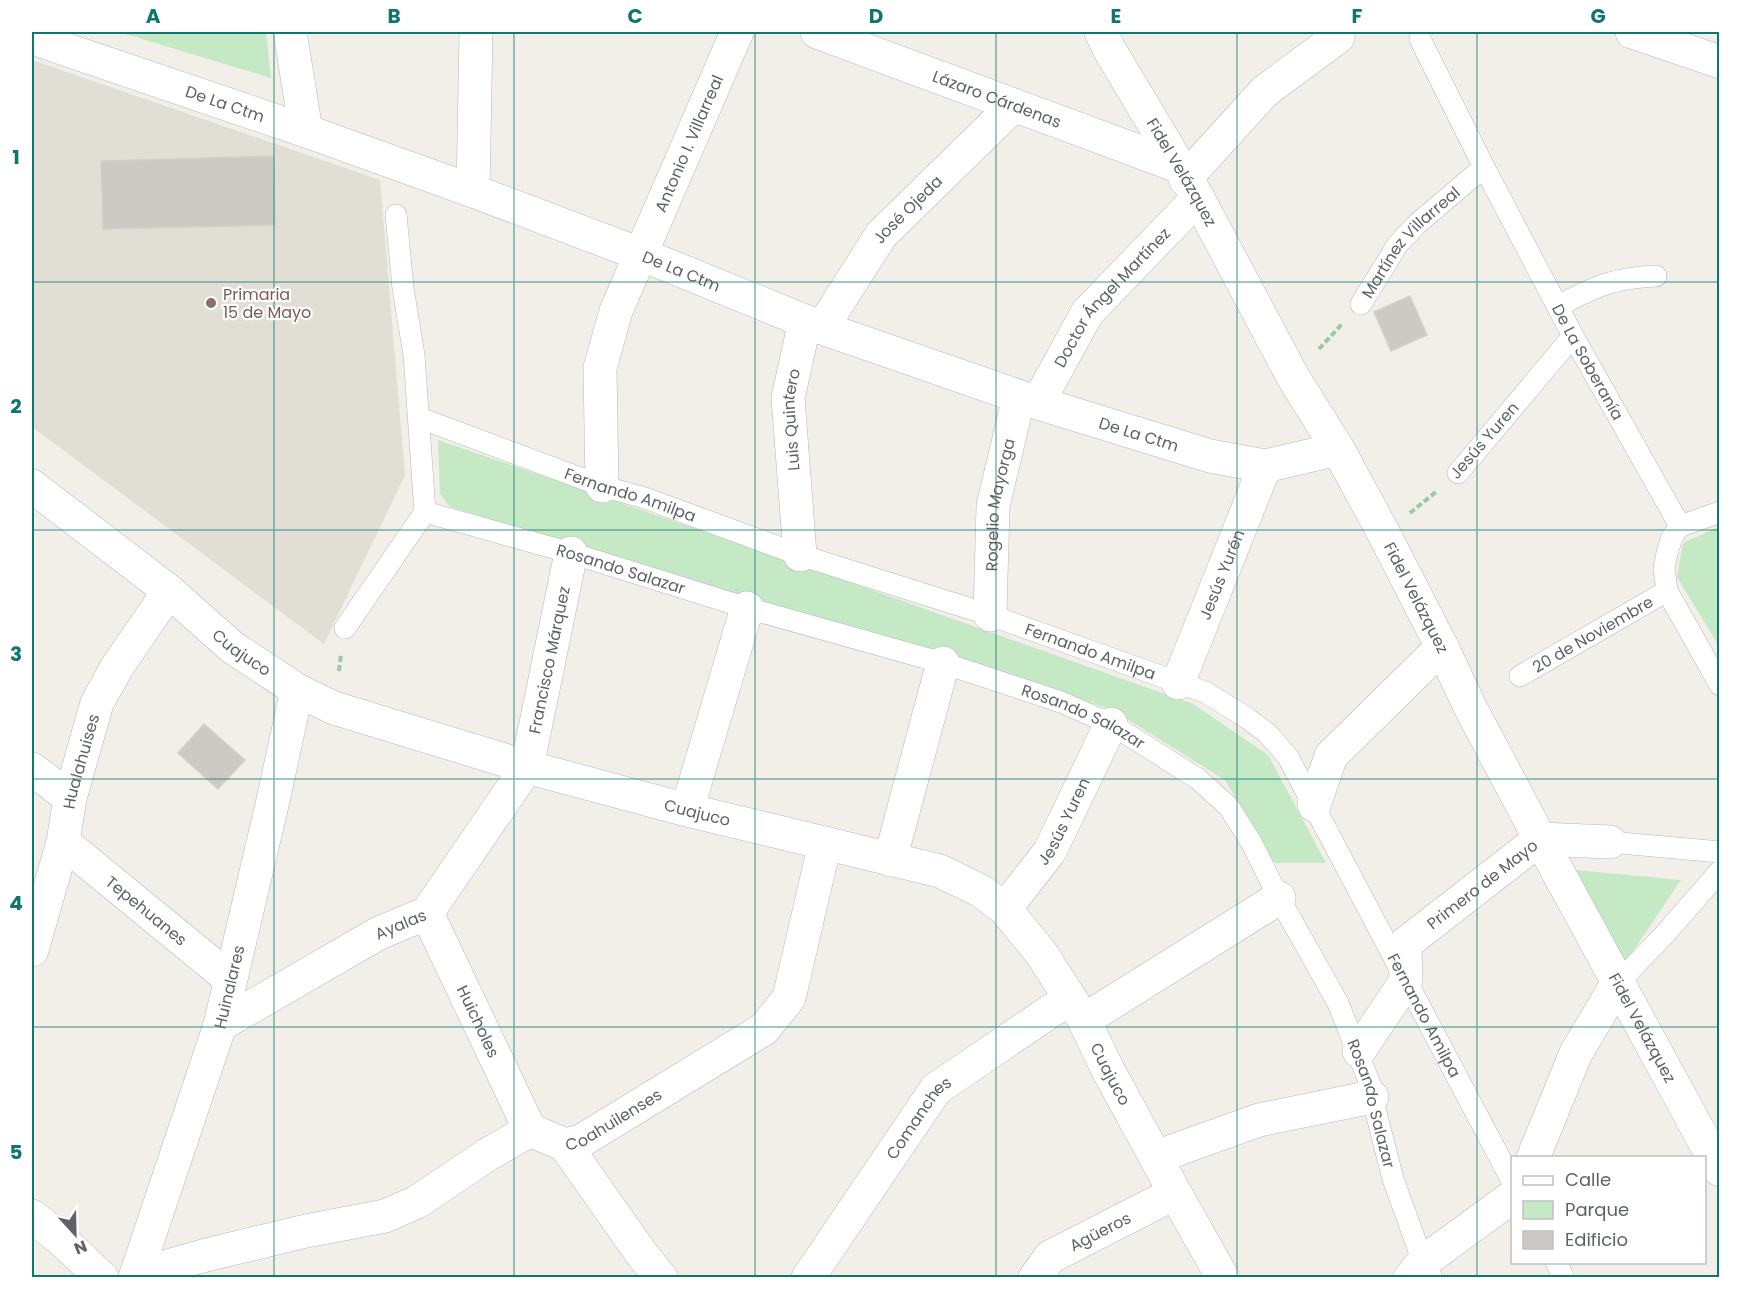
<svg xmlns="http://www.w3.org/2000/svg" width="1751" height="1309" viewBox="0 0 1751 1309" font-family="Poppins,sans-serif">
<rect width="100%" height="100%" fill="#f1efe8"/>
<path fill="#e1ded6" d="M32 60 380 180 405 475 324 644 32 427Z"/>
<path fill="#c5e8c5" d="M119 32H266L271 78Z
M438 440 787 560 1193 704 1268 755 1326 863H1274L1225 780 1111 709 450 507 440 494Z
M1719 527V646L1677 577 1683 543Z
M1576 870 1681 880 1625 963Z"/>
<path fill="#cccac5" stroke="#d6d1c6" stroke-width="1.5" d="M274 156 275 225 103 229 101 161Z
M1410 296 1427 335 1391 351 1374 312Z
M204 724 245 760 218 789 178 753Z"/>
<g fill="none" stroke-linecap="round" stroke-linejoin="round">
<defs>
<g id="lane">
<path id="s1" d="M1420 39 1484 167 1573 336 1680 526 1672 537 1667 553 1664 568 1667 591 1720 685"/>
<path id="s2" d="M1361 304 1398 244 1417 224 1484 167"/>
<path d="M1558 306C1596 286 1613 278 1656 276"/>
<path id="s3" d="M420 418 602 486 645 498 800 555 990 615 1205 692 1247 718 1268 734 1288 757 1512 1181"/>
<path d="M1458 473 1573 336"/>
<path id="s4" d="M425 512 571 553 747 608 943 663 1061 702 1111 724 1198 779 1229 807 1251 842 1279 898 1338 1003 1372 1089V1097L1393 1179 1423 1262 1432 1278"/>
<path d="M1680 526 1720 512"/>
<path d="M345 628 425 512 414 355 403 288 396 215"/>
<path id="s5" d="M1520 676 1667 591"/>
<path d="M1610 842 1720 852"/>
<path d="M1617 984 1665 934 1720 871"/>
<path d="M1556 1262 1564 1278"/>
</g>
<g id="street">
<path d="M290 32 306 131"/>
<path id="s6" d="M817 32 1178 166"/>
<path id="s7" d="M1101 32 1109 49 1198 198 1293 377 1338 449 1384 534 1442 647 1470 707 1540 839 1720 1170"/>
<path d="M1632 32 1720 62"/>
<path id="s8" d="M32 38 306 131 473 191 640 254 822 328 1038 403 1210 456 1265 466 1338 449"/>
<path d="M1185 179 1265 91 1338 37"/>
<path d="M473 191 476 32"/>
<path id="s9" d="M822 328 881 235 1013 106"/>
<path id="s10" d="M1038 403 1087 313 1198 198"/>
<path id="s11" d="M32 486 169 591 232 647 297 690 334 708 527 767 687 810 940 871 981 891 1005 909 1041 953 1070 998 1084 1020 1108 1070 1175 1193 1223 1278"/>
<path id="s12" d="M602 486 600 368 616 311 737 32"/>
<path id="s13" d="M800 555 788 398 805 321"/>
<path id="s14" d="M990 615 993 506 1019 397"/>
<path id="s15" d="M1178 683 1265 466"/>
<path d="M32 769 70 798"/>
<path d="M1314 805 1331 756 1442 647"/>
<path d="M687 810 747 608"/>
<path id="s16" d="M63 842 230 979"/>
<path d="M890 860 943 663"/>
<path id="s17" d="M1005 909 1050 851 1111 724"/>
<path id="s18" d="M427 913 530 1130"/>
<path id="s19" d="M32 950 63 842 70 798 97 703 117 667 169 591"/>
<path d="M1084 1020 1279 898"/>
<path id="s20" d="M220 1025 379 933 427 913 527 767 571 553"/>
<path id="s21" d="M1359 1051 1406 981 1405 944 1540 839 1610 842"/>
<path id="s22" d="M530 1130 565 1145 581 1141 764 1029 789 998 825 843"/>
<path d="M565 1145 641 1253 661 1278"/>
<path d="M1156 1157 1259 1120 1372 1097"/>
<path d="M1533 1158 1576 1053 1617 984"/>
<path d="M32 1216 62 1240 102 1278"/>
<path d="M136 1275 206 1255 306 1231 385 1216 417 1202 487 1155 530 1130"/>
<path id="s23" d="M135 1278 220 1025 272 805 297 690"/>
<path id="s24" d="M808 1278 936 1089 1070 998"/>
<path id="s25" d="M1035 1278 1050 1257 1175 1193"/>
<path d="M1410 1278 1423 1262 1512 1197"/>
</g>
</defs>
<use href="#lane" stroke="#b5b8bc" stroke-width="22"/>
<use href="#street" stroke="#b5b8bc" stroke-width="34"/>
<path stroke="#9cc7a9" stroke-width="4" stroke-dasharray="6 3" stroke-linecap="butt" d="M1319 349 1342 324
M1410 513 1437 491
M339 671 341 655"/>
<use href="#lane" stroke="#fff" stroke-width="21"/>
<use href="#street" stroke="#fff" stroke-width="33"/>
</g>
<path fill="none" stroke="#0f766e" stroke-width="1.5" stroke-opacity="0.55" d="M274 32V1278M514 32V1278M755 32V1278M996 32V1278M1237 32V1278M1477 32V1278M32 282H1720M32 530H1720M32 779H1720M32 1027H1720"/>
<circle fill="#8d6e63" stroke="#fff" stroke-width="2" cx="211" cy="303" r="6"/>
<g text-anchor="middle" stroke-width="4.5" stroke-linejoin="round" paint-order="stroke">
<g font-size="16" fill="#5f6368" stroke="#fff">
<text dy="6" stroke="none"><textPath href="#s6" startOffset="192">Lázaro Cárdenas</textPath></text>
<text dy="6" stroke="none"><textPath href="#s8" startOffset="204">De La Ctm</textPath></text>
<text dy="6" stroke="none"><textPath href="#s12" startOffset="360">Antonio I. Villarreal</textPath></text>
<text dy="6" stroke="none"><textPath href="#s7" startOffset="162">Fidel Velázquez</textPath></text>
<text dy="6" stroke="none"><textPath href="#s9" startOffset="147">José Ojeda</textPath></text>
<text dy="6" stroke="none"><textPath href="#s2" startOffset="80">Martínez Villarreal</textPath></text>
<text dy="6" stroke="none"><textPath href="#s8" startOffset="690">De La Ctm</textPath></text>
<text dy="6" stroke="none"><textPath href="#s10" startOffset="130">Doctor Ángel Martínez</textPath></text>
<text dy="6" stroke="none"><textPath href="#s1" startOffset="364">De La Soberanía</textPath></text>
<text dy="6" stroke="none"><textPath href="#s13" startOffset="136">Luis Quintero</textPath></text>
<text dy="6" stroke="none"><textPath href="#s8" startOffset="1176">De La Ctm</textPath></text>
<text transform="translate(1484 440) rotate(-49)" y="6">Jesús Yuren</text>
<text dy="6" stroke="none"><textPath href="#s3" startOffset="224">Fernando Amilpa</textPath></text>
<text dy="6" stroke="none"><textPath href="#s14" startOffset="111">Rogelio Mayorga</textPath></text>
<text dy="6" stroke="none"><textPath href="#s4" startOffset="204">Rosando Salazar</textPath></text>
<text dy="6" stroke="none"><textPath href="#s15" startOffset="117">Jesús Yurén</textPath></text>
<text dy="6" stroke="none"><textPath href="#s7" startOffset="648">Fidel Velázquez</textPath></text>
<text dy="6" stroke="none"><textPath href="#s5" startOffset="84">20 de Noviembre</textPath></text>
<text dy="6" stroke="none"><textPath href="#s11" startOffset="268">Cuajuco</textPath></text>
<text dy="6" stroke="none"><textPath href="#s3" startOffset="710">Fernando Amilpa</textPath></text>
<text dy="6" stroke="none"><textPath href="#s20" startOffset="522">Francisco Márquez</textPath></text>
<text dy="6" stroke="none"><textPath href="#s4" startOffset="690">Rosando Salazar</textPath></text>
<text dy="6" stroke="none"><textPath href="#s19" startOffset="195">Hualahuises</textPath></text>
<text dy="6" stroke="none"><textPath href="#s11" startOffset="754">Cuajuco</textPath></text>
<text dy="6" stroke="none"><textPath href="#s17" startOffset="106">Jesús Yuren</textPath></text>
<text dy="6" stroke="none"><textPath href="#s21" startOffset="219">Primero de Mayo</textPath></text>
<text dy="6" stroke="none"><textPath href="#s16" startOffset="108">Tepehuanes</textPath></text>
<text dy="6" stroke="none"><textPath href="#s20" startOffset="207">Ayalas</textPath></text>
<text dy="6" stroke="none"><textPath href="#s23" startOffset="306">Huinalares</textPath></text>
<text dy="6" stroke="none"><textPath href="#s3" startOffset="1230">Fernando Amilpa</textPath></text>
<text dy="6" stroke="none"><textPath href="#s18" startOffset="120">Huicholes</textPath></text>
<text dy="6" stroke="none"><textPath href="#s7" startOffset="1134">Fidel Velázquez</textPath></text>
<text dy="6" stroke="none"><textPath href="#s11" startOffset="1276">Cuajuco</textPath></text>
<text dy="6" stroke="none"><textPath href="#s4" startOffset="1194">Rosando Salazar</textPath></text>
<text dy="6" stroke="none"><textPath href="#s22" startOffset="93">Coahuilenses</textPath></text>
<text dy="6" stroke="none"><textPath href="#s24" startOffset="195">Comanches</textPath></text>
<text dy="6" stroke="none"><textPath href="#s25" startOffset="82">Agüeros</textPath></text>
</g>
<g font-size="16" fill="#785e54" stroke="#fff" text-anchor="start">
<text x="223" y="300">Primaria<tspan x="223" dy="18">15 de Mayo</tspan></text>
</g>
</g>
<rect width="1751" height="1309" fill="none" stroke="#ffffff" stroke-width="66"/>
<rect x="1511" y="1156" width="195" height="108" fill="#ffffff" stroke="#bfc1c3" stroke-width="1.5"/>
<rect x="1523" y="1176" width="30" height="9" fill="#ffffff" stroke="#bfc1c3" stroke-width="1.5"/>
<text x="1565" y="1186" font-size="18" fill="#5f6368">Calle</text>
<rect x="1523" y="1201" width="30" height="18" fill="#c5e8c5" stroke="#bfc1c3" stroke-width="1.5"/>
<text x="1565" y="1216" font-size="18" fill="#5f6368">Parque</text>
<rect x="1523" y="1231" width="30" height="18" fill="#cccac5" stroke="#bfc1c3" stroke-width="1.5"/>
<text x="1565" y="1246" font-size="18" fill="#5f6368">Edificio</text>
<g transform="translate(75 1234) rotate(158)" stroke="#ffffff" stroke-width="4.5" paint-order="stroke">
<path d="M0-4.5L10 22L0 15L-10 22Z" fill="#5f6368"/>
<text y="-9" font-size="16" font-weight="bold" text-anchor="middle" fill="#5f6368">N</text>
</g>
<rect x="33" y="33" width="1685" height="1243" fill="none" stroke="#0f766e" stroke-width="2"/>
<g font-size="20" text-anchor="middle" font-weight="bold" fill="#0f766e">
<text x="153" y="23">A</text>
<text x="394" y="23">B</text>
<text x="635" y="23">C</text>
<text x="876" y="23">D</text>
<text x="1116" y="23">E</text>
<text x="1357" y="23">F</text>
<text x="1598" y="23">G</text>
<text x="16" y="164">1</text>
<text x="16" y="413">2</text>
<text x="16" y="661">3</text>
<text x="16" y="910">4</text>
<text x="16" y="1159">5</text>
</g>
</svg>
